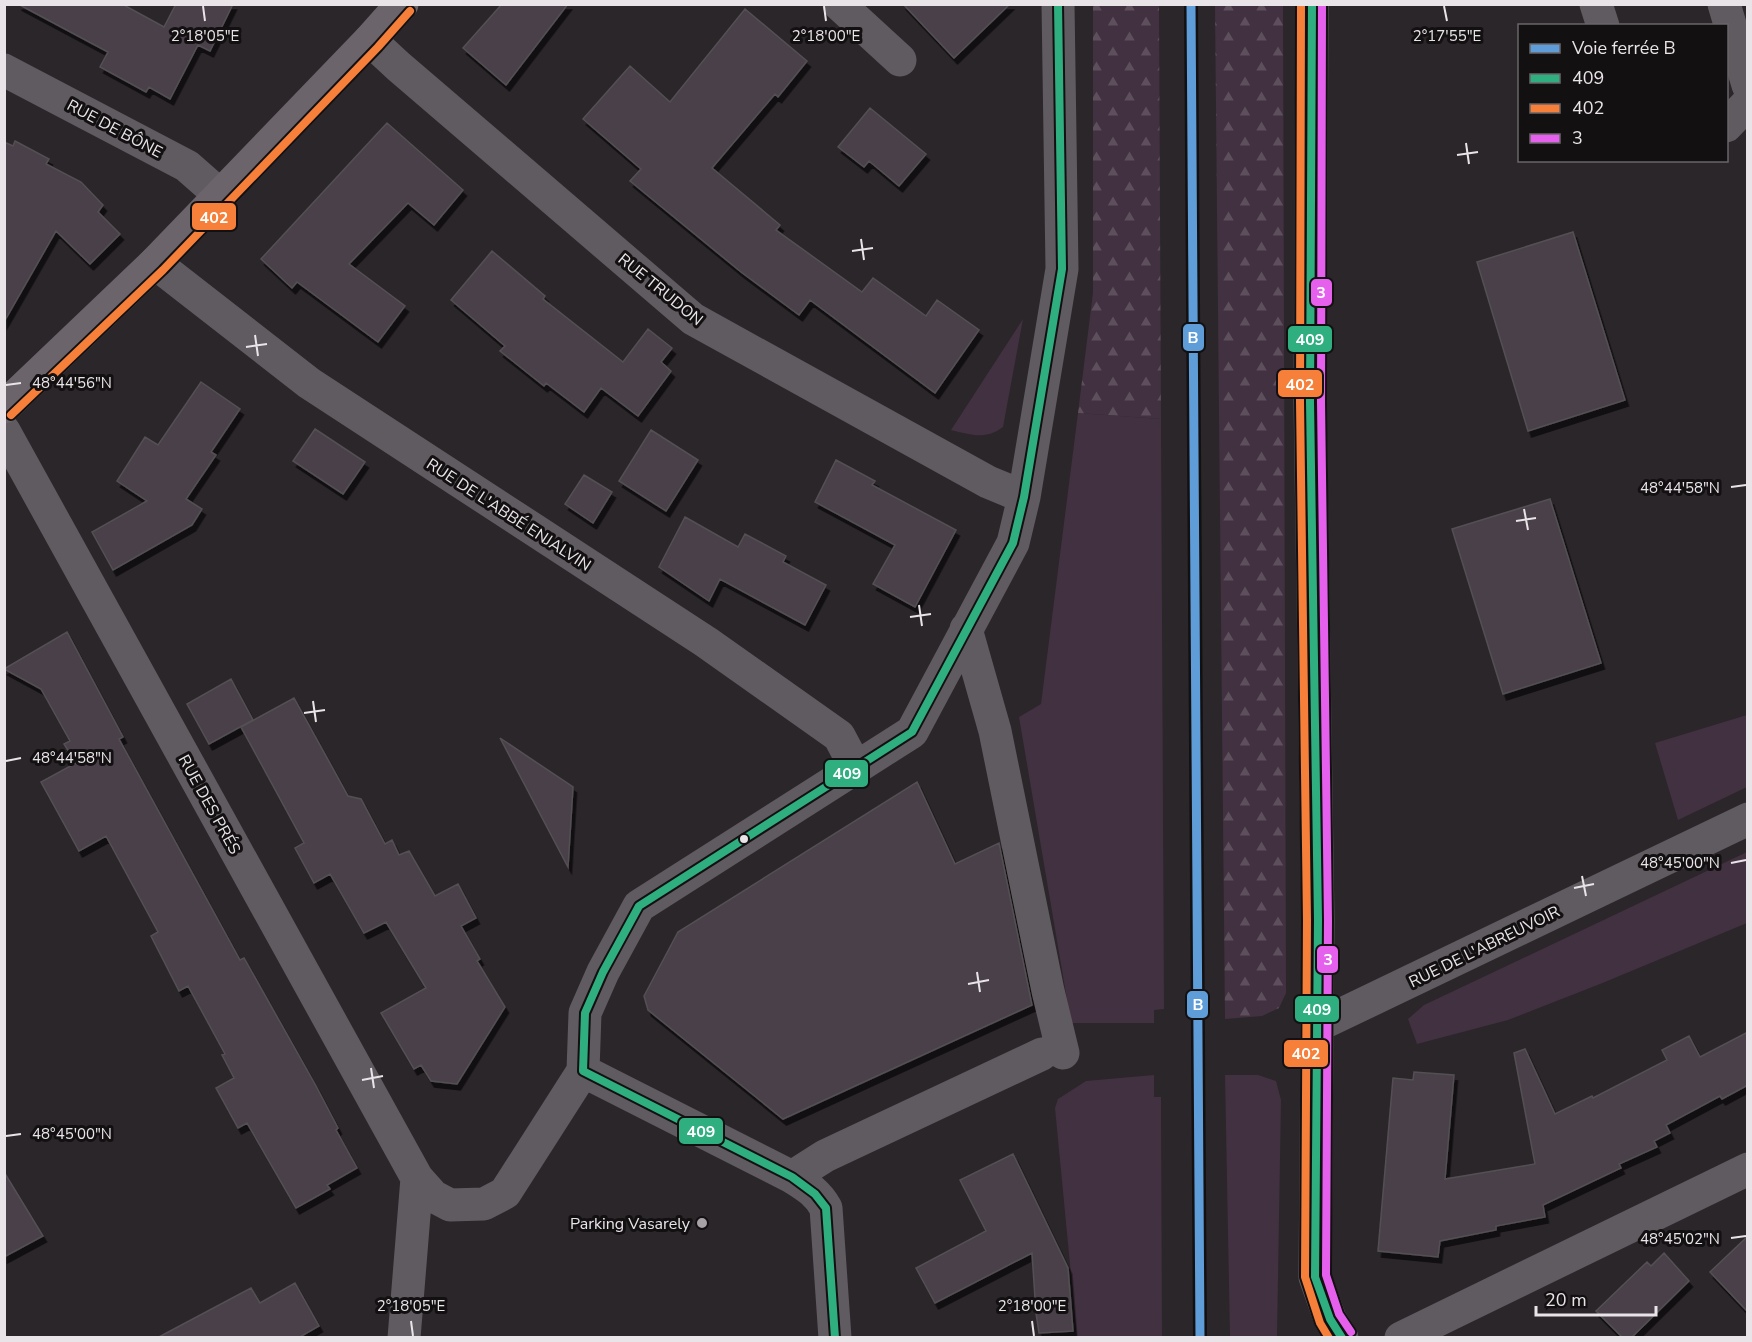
<svg xmlns="http://www.w3.org/2000/svg" width="1752" height="1342" viewBox="0 0 1752 1342" font-family="'Nunito Sans',sans-serif">
<defs>
<pattern id="forest-firs" width="22" height="20" patternUnits="userSpaceOnUse" patternTransform="scale(1.5)"><rect width="22" height="20" fill="#423141"/><path d="M5 1l3.5 6h-7zM16 11l3.5 6h-7z" fill="#5d4f5c"/></pattern>
<filter id="shadow"><feDropShadow dx="3.5" dy="6" stdDeviation="0" flood-color="#0009"/></filter>
</defs>
<rect width="100%" height="100%" fill="#2b262a"/>
<path fill="#423141" d="M1023 319 1003 427C986 440 971 435 951 430Z
M1078 413 1161 419 1164 1009 1154 1010V1023H1071L1019 717 1041 704Z
M1747 715V787L1678 820 1655 743Z
M1747 852V923L1600 984 1508 1020 1417 1044 1408 1019 1424 1005Z
M1154 1075V1097H1161L1162 1337H1077L1055 1108 1058 1099 1086 1081Z
M1225 1075H1258L1276 1081 1281 1100 1277 1337H1230Z"/>
<path fill="url(#forest-firs)" d="M1093 5H1159L1161 419 1078 413 1093 293Z
M1215 5H1283L1286 993 1279 1008 1262 1016 1225 1019Z"/>
<path fill="#494148" stroke="#535053" stroke-width="1.5" filter="url(#shadow)" d="M18 4H122L164 27 176 4H233L210 51 198 45 170 99 149 87 146 92 100 67 108 52Z
M502 4H568L506 85 463 48Z
M903 4H1010L954 58Z
M745 9 807 61 778 97 775 94 712 168 780 225 776 230 862 292 873 278 926 316 937 300 979 330 935 393 810 300 799 315 741 272 630 181 641 169 583 119 630 66 670 102Z
M870 108 926 154 899 186 869 161 864 167 838 147Z
M387 123 463 190 434 225 408 203 349 264 405 306 378 342 297 282 292 288 261 259Z
M15 141 49 159 46 164 81 182 103 205 98 212 120 234 90 264 56 231 4 322V142L13 146Z
M1573 232 1625 400 1528 431 1477 262Z
M492 251 545 296 543 299 623 362 648 329 672 348 661 362 671 371 638 416 601 388 584 412 546 383 544 386 500 351 505 346 451 300Z
M201 382 240 409 211 452 216 455 186 499 202 509 192 525 113 570 92 532 147 501 117 481 145 437 158 445Z
M315 429 365 462 343 494 293 461Z
M651 430 698 460 666 511 619 481Z
M836 460 875 481 872 485 956 530 915 607 873 584 895 545 815 502Z
M584 475 612 492 593 523 565 504Z
M1550 499 1601 663 1503 694 1452 529Z
M685 517 738 547 745 534 786 556 783 562 826 585 805 625 720 579 709 601 659 567Z
M67 632 123 737 119 739 240 960 244 958 316 1086 338 1128 336 1130 357 1168 327 1185 330 1189 296 1208 247 1123 238 1128 216 1088 234 1078 222 1055 225 1054 188 986 179 991 151 936 158 932 106 836 79 851 41 782 76 763 64 744 70 741 41 689 4 669Z
M231 679 253 720 209 744 187 704Z
M294 698 348 796 361 799 385 844 392 840 399 855 409 851 435 896 458 884 476 918 461 926 480 959 477 961 505 1007 457 1084 431 1081 421 1065 414 1069 381 1013 426 988 386 922 364 933 330 874 314 883 295 848 304 843 241 727Z
M500 738 573 787 568 867Z
M917 782 955 864 999 843 1032 1005 783 1119 648 1010 644 996 678 932Z
M1748 1032V1085L1722 1099 1720 1096 1666 1125 1670 1133 1654 1141 1657 1147 1619 1164 1621 1168 1543 1205 1545 1217 1496 1226V1230L1440 1241 1438 1257 1378 1251 1393 1078 1413 1080 1414 1072 1454 1075 1445 1179 1535 1164 1514 1053 1525 1049 1555 1114 1592 1096 1593 1098 1667 1060 1662 1050 1689 1036 1700 1057Z
M1013 1154 1068 1268 1073 1331 1039 1333 1036 1313 1032 1253 935 1303 916 1268 986 1231 960 1180Z
M4 1172 43 1236 4 1257Z
M1748 1236V1312L1710 1272Z
M1664 1253 1689 1281 1631 1338H1623L1596 1311 1647 1262 1651 1266Z
M295 1283 319 1326 298 1338H157L251 1288 260 1303Z"/>
<g fill="none" stroke-linecap="round" stroke-linejoin="round">
<path stroke="#605b60" stroke-width="33" d="M839 4 900 60
M1312 4 1310 402 1318 920 1315 1277 1330 1319 1342 1338
M1596 4 1603 26
M1724 4 1748 85
M370 40 398 66 693 319 988 482 1024 497
M4 70 187 166 220 195
M1726 126 1748 103
M155 263 309 383 706 642 839 736 856 768
M4 431 417 1178 433 1196 450 1205 484 1204 505 1193 583 1071 585 1013 603 972 639 906 912 732 1013 543 1024 497 1062 269 1058 4
M966 629 995 731 1048 991 1063 1053
M1317 1026 1748 819
M583 1071 792 1177C806 1186 817 1192 826 1208L835 1338
M792 1177 825 1156 1042 1054
M404 1338 417 1178
M1401 1338 1748 1169"/>
<path stroke="#6b646b" stroke-width="33" d="M4 407 155 263 370 40 402 4"/>
<defs>
<path id="bus-1" d="M1312 4 1310 402 1318 920 1315 1277 1330 1319 1342 1338
M835 1338 826 1208 815 1194 792 1177 583 1071 585 1013 603 972 639 906 912 732 1013 543 1024 497 1062 269 1058 4"/>
<path id="bus-2" d="M1301 4 1300 402 1307 920 1305 1277 1320 1323 1329 1338
M11 415 163 270 378 47 410 11"/>
<path id="bus-3" d="M1322 4 1321 402 1328 920 1326 1275 1339 1314 1351 1332"/>
</defs>
<use href="#bus-1" stroke="#131012" stroke-width="12"/>
<use href="#bus-2" stroke="#131012" stroke-width="12"/>
<use href="#bus-3" stroke="#131012" stroke-width="12"/>
<use href="#bus-1" stroke="#2fae80" stroke-width="8"/>
<use href="#bus-2" stroke="#f67f39" stroke-width="8"/>
<use href="#bus-3" stroke="#e660ee" stroke-width="8"/>
<defs>
<path id="rail-1" d="M1191 4 1200 1338"/>
</defs>
<use href="#rail-1" stroke="#131012" stroke-width="14"/>
<use href="#rail-1" stroke="#5f9dd8" stroke-width="9"/>
</g>
<path fill="none" stroke="#e9e4e8" stroke-width="2" d="M203 6 205 21M824 6 826 21M1444 6 1447 21M1466 143 1469 164M1457 155 1478 152M861 239 864 260M852 251 873 248M255 335 258 356M246 347 267 344M6 385 21 383M1731 487 1746 485M1524 509 1528 530M1516 521 1536 518M919 605 922 626M910 617 931 614M313 701 316 722M304 713 325 710M6 761 21 758M1731 863 1746 860M1582 876 1586 896M1574 888 1594 884M977 972 980 992M968 984 989 980M371 1068 374 1088M362 1080 383 1076M6 1136 21 1134M1731 1238 1746 1236M411 1321 413 1336M1032 1321 1034 1336"/>
<circle fill="#e9e4e8" stroke="#131012" stroke-width="2" cx="744" cy="839" r="5"/>
<circle fill="#a6a2a6" stroke="#131012" stroke-width="2" cx="702" cy="1223" r="6"/>
<g text-anchor="middle" stroke-width="6" stroke-linejoin="round" paint-order="stroke">
<g font-size="16" fill="#e9e4e8" stroke="#131012">
<text transform="translate(115 128) rotate(28)" y="6">RUE DE BÔNE</text>
<text transform="translate(661 289) rotate(39)" y="6">RUE TRUDON</text>
<text transform="translate(509 514) rotate(33)" y="6">RUE DE L'ABBÉ ENJALVIN</text>
<text transform="translate(210 804) rotate(61)" y="6">RUE DES PRÉS</text>
<text transform="translate(1484 946) rotate(-26)" y="6">RUE DE L'ABREUVOIR</text>
</g>
<g font-size="16" fill="#e9e4e8" stroke="#131012" text-anchor="end">
<text x="690" y="1229">Parking Vasarely</text>
</g>
</g>
<g font-size="15" text-anchor="middle" fill="#e9e4e8" stroke="#131012" stroke-width="6" stroke-linejoin="round" paint-order="stroke">
<text x="205" y="41">2°18'05"E</text>
<text x="826" y="41">2°18'00"E</text>
<text x="1447" y="41">2°17'55"E</text>
<text x="72" y="388">48°44'56"N</text>
<text x="1680" y="493">48°44'58"N</text>
<text x="72" y="763">48°44'58"N</text>
<text x="1680" y="868">48°45'00"N</text>
<text x="72" y="1139">48°45'00"N</text>
<text x="1680" y="1244">48°45'02"N</text>
<text x="411" y="1311">2°18'05"E</text>
<text x="1032" y="1311">2°18'00"E</text>
</g>
<g stroke="#131012" stroke-width="2">
<rect x="191" y="202" width="46" height="29" rx="6" fill="#f67f39"/>
<rect x="1310" y="278" width="23" height="29" rx="6" fill="#e660ee"/>
<rect x="1182" y="323" width="23" height="29" rx="6" fill="#5f9dd8"/>
<rect x="1287" y="325" width="46" height="28" rx="6" fill="#2fae80"/>
<rect x="1277" y="369" width="46" height="29" rx="6" fill="#f67f39"/>
<rect x="824" y="759" width="45" height="29" rx="6" fill="#2fae80"/>
<rect x="1316" y="945" width="23" height="29" rx="6" fill="#e660ee"/>
<rect x="1186" y="990" width="23" height="29" rx="6" fill="#5f9dd8"/>
<rect x="1294" y="995" width="46" height="28" rx="6" fill="#2fae80"/>
<rect x="1283" y="1039" width="46" height="29" rx="6" fill="#f67f39"/>
<rect x="678" y="1117" width="46" height="28" rx="6" fill="#2fae80"/>
</g>
<g font-size="16" text-anchor="middle" font-weight="bold" fill="#fff">
<text x="214" y="223">402</text>
<text x="1321" y="298">3</text>
<text x="1193" y="343">B</text>
<text x="1310" y="345">409</text>
<text x="1300" y="390">402</text>
<text x="847" y="779">409</text>
<text x="1328" y="965">3</text>
<text x="1198" y="1010">B</text>
<text x="1317" y="1015">409</text>
<text x="1306" y="1059">402</text>
<text x="701" y="1137">409</text>
</g>
<rect width="1752" height="1342" fill="none" stroke="#e9e4e8" stroke-width="12"/>
<rect x="1518" y="24" width="210" height="138" fill="#131012" stroke="#696568" stroke-width="1.5"/>
<rect x="1530" y="44" width="30" height="9" fill="#5f9dd8" stroke="#696568" stroke-width="1.5"/>
<text x="1572" y="54" font-size="18" fill="#e9e4e8">Voie ferrée B</text>
<rect x="1530" y="74" width="30" height="9" fill="#2fae80" stroke="#696568" stroke-width="1.5"/>
<text x="1572" y="84" font-size="18" fill="#e9e4e8">409</text>
<rect x="1530" y="104" width="30" height="9" fill="#f67f39" stroke="#696568" stroke-width="1.5"/>
<text x="1572" y="114" font-size="18" fill="#e9e4e8">402</text>
<rect x="1530" y="134" width="30" height="9" fill="#e660ee" stroke="#696568" stroke-width="1.5"/>
<text x="1572" y="144" font-size="18" fill="#e9e4e8">3</text>
<path d="M1536 1306v9h120v-9" fill="none" stroke="#e9e4e8" stroke-width="3"/>
<text x="1545" y="1306" font-size="18" fill="#e9e4e8" stroke="#131012" stroke-width="4.5" paint-order="stroke">20 m</text>
</svg>
